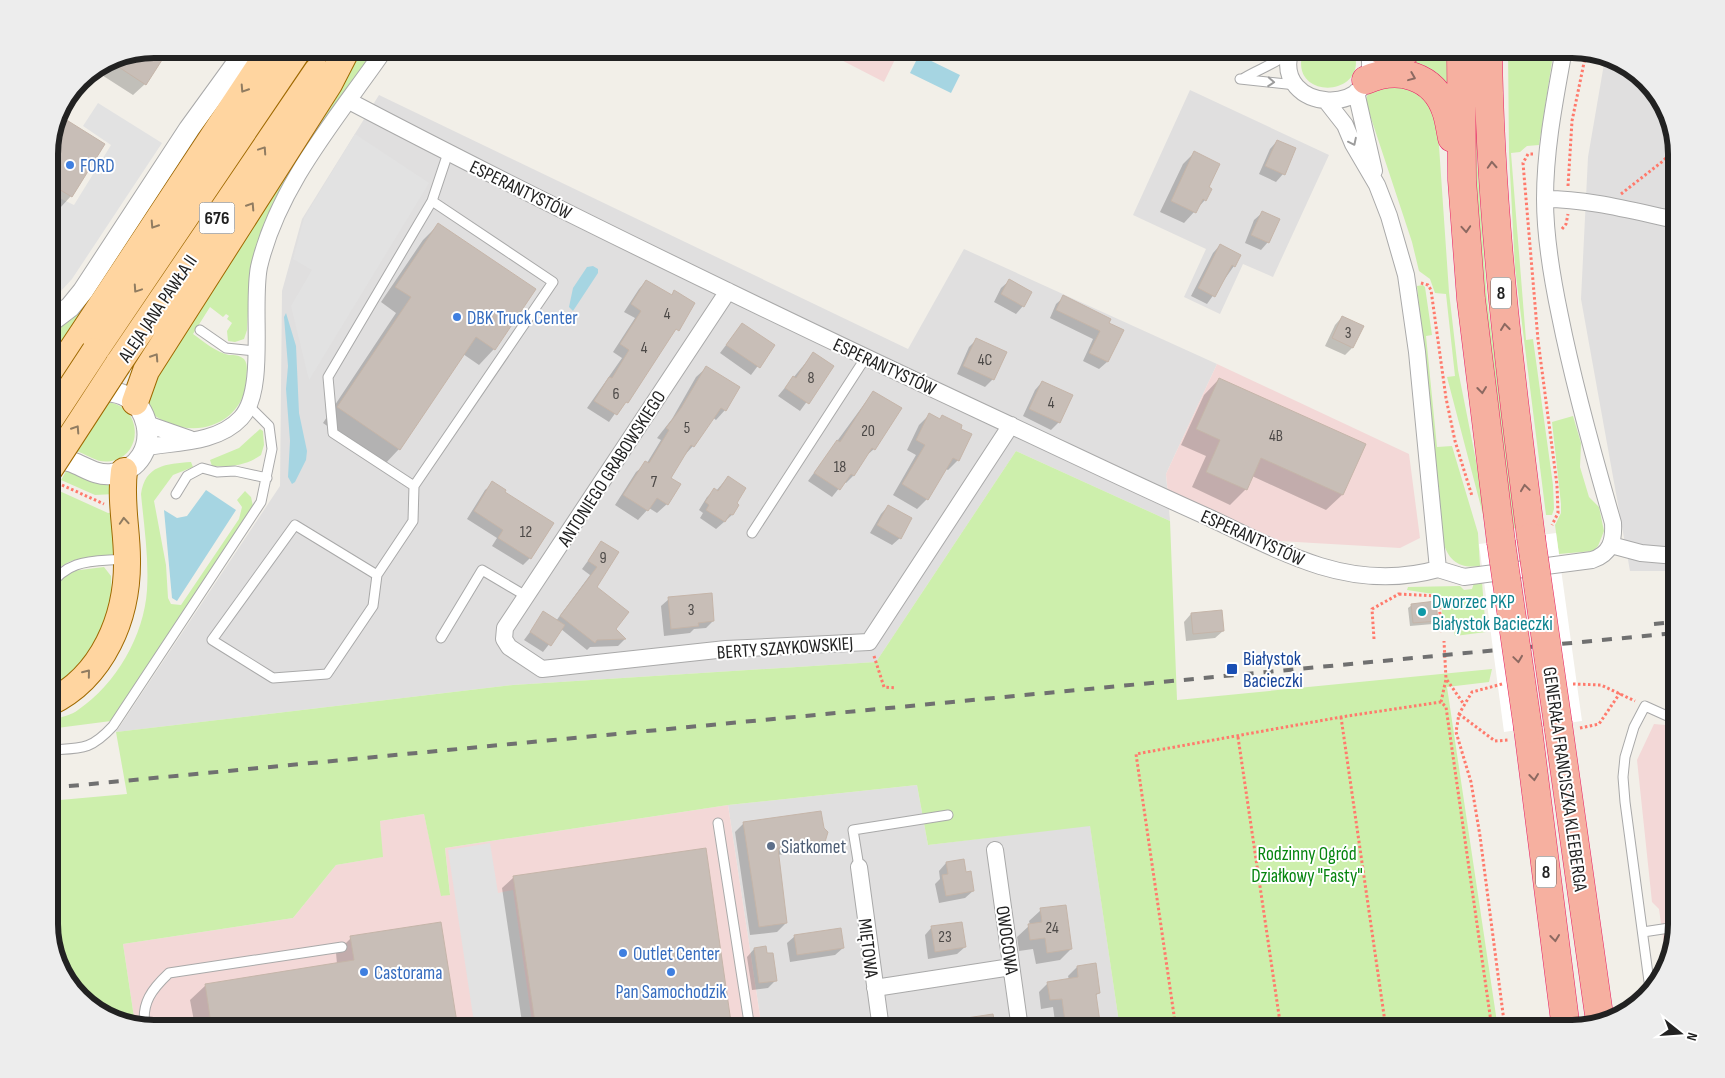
<svg xmlns="http://www.w3.org/2000/svg" width="1725" height="1078" viewBox="0 0 1725 1078" font-family="'Sofia Sans Condensed',sans-serif">
<rect width="100%" height="100%" fill="#f2efe8"/>
<path fill="#e0dfdf" d="M1605 58 1624 63 1662 101 1676 147V571H1630L1581 299 1588 157Z
M1190 90 1329 155 1273 277 1243 264 1220 314 1184 297 1206 249 1133 215Z
M379 95 908 349 964 249 1217 364 1166 474 1170 521 1016 451 876 662 513 685 116 732 280 486 282 291 302 219Z
M917 785 928 845 1090 825 1120 1029H762L728 805Z"/>
<path fill="#f3d8d7" d="M820 49H900L884 82Z
M1217 364 1409 454 1420 538 1400 548 1279 541 1168 494 1166 474Z
M1654 724 1665 725 1676 730V924L1662 977 1659 958 1664 946 1659 909 1652 902 1637 760Z
M728 805 762 1029H154L135 1024 123 944 293 918 336 865 382 857 380 821 424 814 442 896 450 894 445 848Z"/>
<path fill="#cdefac" d="M362 49H370L365 63 311 143 253 262 249 291 247 330 244 339 235 342 228 341 227 331 232 323 227 319 229 316 226 314 223 317 210 307 193 334C203 341 217 353 229 355 235 355 239 355 244 359 249 365 246 375 246 382 243 420 202 438 169 423 162 420 154 417 150 410 146 401 148 392 150 383L318 127Z
M1304 49H1353C1373 99 1284 102 1304 49Z
M1424 49H1447V92L1377 66 1375 60Z
M1469 49H1477V159L1487 298 1517 528 1509 529 1478 271Z
M1508 49H1554L1539 145 1527 146 1520 152 1511 153 1526 340 1533 339 1553 485 1554 509 1552 515H1546L1515 268 1509 153Z
M236 81 49 365V336L73 318 89 298 199 130Z
M1377 83 1419 87 1437 117 1449 292 1458 370 1489 526H1486L1447 377 1455 376 1446 294 1435 293 1430 279 1419 271 1412 242 1369 112 1365 113C1365 100 1366 92 1377 83Z
M1423 285 1425 287 1432 335 1426 336 1437 447 1452 446 1478 533 1480 566C1460 569 1448 561 1443 541L1417 286Z
M49 401C53 403 59 406 63 407 82 410 101 395 120 406 141 417 140 453 115 460 100 465 92 457 79 452 69 448 59 447 49 446Z
M1573 416 1581 443 1580 467 1589 497 1599 507 1604 531 1598 546 1593 551 1559 554 1555 525 1561 513V504L1552 422Z
M260 429 263 431 264 445 261 455C246 466 229 467 212 466L210 460 239 448Z
M1016 451 1170 521 1177 700 1492 669 1489 682 1447 687 1498 1029H1120L1090 826 928 845 917 785 728 805 445 848 450 895 441 896 424 814 380 821 383 857 336 865 293 918 123 944 135 1024 101 1015 63 977 49 931V801L127 794 116 732 513 685 876 662Z
M191 462 193 467 173 475 154 501 166 565 168 598 171 604 181 605 239 519 242 507 237 500 245 491 251 497 253 506 111 721 57 728 53 720C61 717 72 715 78 710 116 684 144 636 147 590 149 559 144 526 141 494 145 465 166 464 191 462Z
M68 468 115 481V494L95 495 61 480Z
M55 489 108 513 116 512 117 551C107 562 88 557 75 560 65 562 56 570 49 577V497Z
M104 567 111 576 112 607 102 636 70 676 49 689V595L59 581 72 571Z
M1482 582 1486 632 1455 636 1454 630 1444 629 1440 595 1407 590 1408 587 1460 586 1464 590 1472 589 1474 583Z"/>
<path fill="#e2e2e2" d="M98 103 162 143 72 279 49 304V193L74 205 111 145 83 126Z
M355 134 429 183 309 380 291 306 312 270 293 259 304 218Z
M490 843 498 893 513 890 533 1029H475L448 850Z"/>
<path fill="#a6d5e2" d="M919 55 960 75 951 93 910 73Z
M593 266 598 269V273L573 311 569 307 573 288 587 267Z
M286 313 296 346 299 413 307 451 306 460 295 482 292 484 288 477 290 441 286 389 288 366 284 317Z
M206 490 236 510 177 601 172 598 164 510 177 518 187 516Z"/>
<path fill="#fff" d="M1556 533 1582 721 1546 726 1520 538Z
M1513 540 1537 727 1504 732 1479 544Z"/>
<path fill="#0003" d="M154 49 167 50 145 84 133 95 94 70 114 57Z
M57 115 103 144 71 196 60 208 49 201V147Z
M1277 141 1283 174 1276 182 1259 174 1270 149Z
M1194 153 1207 188 1205 200 1184 223 1160 212 1183 164Z
M1262 213 1268 242 1261 250 1245 243 1254 220Z
M438 225 494 349 479 365 463 354 399 449 384 465 323 423 396 313 381 302 423 240Z
M1220 245 1234 266 1207 304 1191 296 1213 253Z
M646 281 671 296 675 292 693 303 609 422 587 408 622 358 613 352 635 318 624 312 639 289Z
M1009 281 1023 306 1016 314 994 302 1001 288Z
M1064 297 1122 331 1107 362 1099 369 1083 361 1093 339 1050 318 1056 304Z
M1342 317 1352 348 1345 355 1325 346 1335 325Z
M742 324 773 346 751 375 720 353Z
M977 339 993 379 985 387 957 374 969 347Z
M813 354 832 367 800 411 778 396Z
M706 368 725 410 716 420 712 417 693 446 683 457 669 478 667 504 657 513 649 508 638 520 615 505 636 472 647 463 661 440 657 438 672 419 696 377Z
M1219 379 1364 445 1342 495 1326 510 1252 476 1246 489 1230 505 1192 487 1206 456 1181 445 1204 395Z
M1042 382 1059 422 1051 430 1023 416 1035 390Z
M873 392 874 449 866 456 853 476 846 483 844 482 832 497 808 481Z
M929 415 958 460 948 470 946 469 927 499 917 509 893 495 916 455 907 450 919 425Z
M728 477 735 503 738 505 732 515 716 529 700 518 703 513 699 510 707 497 715 490 716 491Z
M493 483 503 493 530 558 523 565 492 546 497 538 467 519 485 490Z
M888 506 900 538 892 545 870 533 881 514Z
M601 543 595 587 614 630 625 639 618 646 590 647 587 650 561 629 543 652 524 640 544 613 556 621 590 575 582 569Z
M669 599 713 621 706 628 694 629 690 633 664 636 661 606Z
M1412 605 1436 621 1433 624 1410 626 1408 608Z
M1191 614 1223 631 1215 638 1186 641 1184 622Z
M744 823 824 841 815 850 777 855 786 923 777 932 750 935 735 832Z
M705 849 731 1029H523L502 888 514 877Z
M963 861 965 873 973 891 965 898 939 903 935 884 940 879 939 871 946 863Z
M1041 910 1071 949 1060 960 1036 964 1033 949 1019 951 1017 937 1030 925 1029 921Z
M440 923 457 1029H151L194 1021 190 1000 206 985 337 964 336 953 351 938Z
M932 927 965 947 957 954 928 959 925 935Z
M795 936 843 948 835 955 790 962 787 943Z
M754 949 776 980 768 988 752 990 747 957Z
M1077 967 1099 993 1095 996 1100 1029H1056L1053 1007 1041 1009 1039 992 1048 983 1069 980 1068 976Z
M992 1015 994 1029H902L903 1028Z"/>
<path fill="#c8beb7" stroke="#c5b5a9" d="M154 49H169L146 85 108 60 114 57Z
M57 114 105 144 72 197 49 183V147Z
M1277 140 1296 148 1285 175 1265 166Z
M1194 151 1220 164 1209 187 1212 189 1206 201 1203 199 1196 213 1171 201Z
M1262 211 1280 219 1269 243 1251 235Z
M438 223 536 289 495 350 476 337 400 450 337 407 411 297 395 287Z
M1220 244 1241 255 1235 267 1232 265 1215 297 1198 288Z
M1009 279 1032 292 1024 307 1001 294Z
M646 280 672 295 674 290 695 303 679 331 676 329 628 403 626 402 617 415 594 401 609 377 612 378 629 350 620 344 641 311 631 304Z
M1063 295 1111 319 1109 323 1124 330 1108 362 1089 353 1100 331 1056 310Z
M1342 316 1364 326 1353 348 1332 338Z
M742 323 775 345 760 368 726 345Z
M976 338 1007 352 994 380 963 366Z
M813 352 834 366 809 404 785 388 793 376 796 378Z
M706 366 740 387 726 411 721 408 694 447 691 445 671 478 681 484 668 505 657 498 648 511 623 495 645 461 649 463 669 430 666 428 681 408Z
M1219 378 1366 444 1343 495 1261 458 1247 490 1206 472 1220 440 1196 429Z
M1042 381 1073 395 1060 423 1029 409Z
M873 391 902 408 875 450 872 448 854 476 851 474 840 490 814 473 837 440 840 442Z
M929 413 940 419 942 415 962 425 961 429 972 434 959 461 953 458 928 500 902 484 925 445 916 440Z
M728 476 746 488 737 503 739 505 733 515 730 514 725 522 706 510 709 505 705 502 714 488 718 491Z
M492 481 506 490 505 492 554 523 531 559 498 538 503 530 474 511Z
M888 505 912 518 901 539 877 525Z
M601 541 619 552 597 587 629 612 616 629 626 639 597 640 595 643 560 616 597 567 588 561Z
M712 593 714 621 698 623 699 626 671 629 668 597Z
M1436 601 1438 621 1413 623 1411 604Z
M1222 610 1224 631 1193 634 1191 613Z
M543 611 565 625 551 646 530 632Z
M821 811 824 828 828 832 825 842 778 848 787 923 759 927 743 822Z
M706 848 732 1029H536L513 876Z
M964 859 966 872 971 871 974 891 946 896 942 875 948 874 946 862Z
M1066 905 1072 949 1047 953 1045 938 1030 940 1028 924 1042 922 1040 908Z
M441 922 458 1029H181L180 1022 210 1017 205 984 354 960 350 936Z
M962 922 966 947 935 952 931 926Z
M841 928 844 948 797 955 794 935Z
M766 946 767 953H773L777 981 759 983 754 948Z
M1096 963 1100 993 1096 994 1101 1029H1066L1062 999 1050 1000 1047 982 1078 977 1077 966Z
M993 1014 996 1029H941L940 1022Z"/>
<g fill="none" stroke-linecap="round" stroke-linejoin="round">
<defs>
<path id="service" d="M850 52 851 49
M1244 78C1259 69 1277 63 1290 52
M1240 79 1296 85
M432 201 553 282 414 486 333 433 328 377 432 201 448 153
M200 330 226 348 255 351
M176 494 187 476 202 468 217 472 235 471 267 478
M752 533 866 357
M377 575 373 606 327 674 273 678 212 640 295 525 377 575 413 521 414 486
M49 587C69 558 92 562 124 559
M441 638 482 570 526 596
M49 750C81 748 90 751 113 726L261 502 272 449 269 426 249 406
M718 823 750 1029
M859 867 853 830 948 815
M1643 932 1676 927
M1650 989 1625 802 1623 777 1625 757 1634 727 1645 706 1676 720
M145 1027C141 1003 152 989 169 973L342 947"/>
<path id="minor" d="M1291 49C1269 114 1387 121 1368 49
M1356 92 1374 171
M349 101C562 213 779 317 997 419 1068 452 1138 486 1210 518 1246 535 1282 554 1320 566 1359 578 1399 580 1438 569
M1327 102 1345 125 1353 144 1377 185 1389 216 1406 275 1417 352 1438 569
M1545 199C1589 199 1633 211 1676 220
M728 291 505 628 504 639 509 647 542 669 726 649 869 642 1011 425
M147 424 190 439
M146 447C177 442 218 443 241 418 267 390 251 307 259 267 278 185 338 117 385 49
M1611 545 1641 553 1676 556
M1438 569 1464 577 1592 560C1611 554 1614 540 1613 523 1593 454 1574 386 1560 316 1552 278 1545 239 1545 199 1545 148 1555 99 1564 49
M995 850 1020 1029
M859 867 881 1029
M875 988 1011 967"/>
<path id="tertiary" d="M49 323 70 307 83 291 189 129 247 49
M49 460C57 459 64 459 72 462 85 467 96 476 112 474 169 466 154 376 90 394"/>
<path id="primary" d="M95 351 299 49
M118 364 317 71
M49 375 63 363 271 49
M135 402 146 371 329 84 347 49
M49 703C103 677 128 617 127 559 127 530 120 501 124 471"/>
<path id="trunk" d="M1380 49H1409
M1461 49 1462 180 1471 299 1501 542
M1488 49C1490 213 1510 374 1531 537
M1366 80C1398 66 1434 75 1446 111 1449 119 1450 129 1452 138
M1558 724 1600 1022
M1528 729 1566 1029"/>
</defs>
<use href="#service" stroke="#a9a9a9" stroke-width="11"/>
<use href="#minor" stroke="#a9a9a9" stroke-width="18"/>
<use href="#tertiary" stroke="#a9a9a9" stroke-width="22"/>
<use href="#primary" stroke="#9f6900" stroke-width="28"/>
<use href="#trunk" stroke="#e71e65" stroke-width="29"/>
<path stroke="#ff7a6c" stroke-width="3" stroke-dasharray="2.5 2.5" stroke-linecap="butt" d="M1533 154H1528L1523 163 1538 340 1557 485 1558 513 1552 525
M1568 186 1572 121 1586 53
M1621 194 1663 161 1676 148
M1562 229 1566 224 1568 214
M1421 283 1428 285 1431 290 1446 398 1455 441 1472 496
M62 485 104 504
M1399 594 1438 596 1442 632
M1374 639 1372 609 1399 594V590
M874 656 884 687 896 688
M1447 680 1463 703
M1502 684 1472 692 1459 714 1456 732 1471 782 1480 836 1505 1029
M1573 684 1601 685 1635 701
M1441 702 1446 679 1444 641
M1459 714 1495 741 1509 740
M1341 717 1386 1029
M1580 728 1599 724 1620 693
M1238 737 1281 1029
M1176 1029 1136 754 1341 717 1441 702 1446 707 1492 1029"/>
<use href="#service" stroke="#fff" stroke-width="9"/>
<use href="#minor" stroke="#fff" stroke-width="16"/>
<use href="#tertiary" stroke="#fff" stroke-width="20"/>
<use href="#primary" stroke="#ffd5a0" stroke-width="26"/>
<use href="#trunk" stroke="#f6b0a0" stroke-width="28"/>
<path stroke="#707070" stroke-width="4" stroke-dasharray="10 10" stroke-linecap="butt" d="M1654 624 1676 622
M49 788 1676 633"/>
<defs>
<path id="primary-bridge" d="M49 421 95 351
M49 470 118 364"/>
<path id="trunk-bridge" d="M1531 537 1558 724
M1501 542 1528 729"/>
</defs>
<use href="#primary-bridge" stroke="#9f6900" stroke-width="28" stroke-linecap="butt"/>
<use href="#trunk-bridge" stroke="#e71e65" stroke-width="29" stroke-linecap="butt"/>
<use href="#primary-bridge" stroke="#ffd5a0" stroke-width="26"/>
<use href="#trunk-bridge" stroke="#f6b0a0" stroke-width="28"/>
</g>
<defs><path id="oneway-chevron" d="M-2-3.5L2.5 0L-2 3.5" fill="none" stroke-width="1.6" stroke-linecap="round" stroke-linejoin="round" transform="scale(1.25)"/></defs>
<g stroke="#8c6961">
<use href="#oneway-chevron" transform="translate(1412 77) rotate(22)"/>
<use href="#oneway-chevron" transform="translate(1492 165) rotate(-93)"/>
<use href="#oneway-chevron" transform="translate(1466 229) rotate(86)"/>
<use href="#oneway-chevron" transform="translate(1505 327) rotate(-97)"/>
<use href="#oneway-chevron" transform="translate(1482 390) rotate(83)"/>
<use href="#oneway-chevron" transform="translate(1525 488) rotate(-98)"/>
<use href="#oneway-chevron" transform="translate(1518 659) rotate(82)"/>
<use href="#oneway-chevron" transform="translate(1534 777) rotate(83)"/>
<use href="#oneway-chevron" transform="translate(1555 938) rotate(83)"/>
</g>
<g stroke="#9c9c9c">
<use href="#oneway-chevron" transform="translate(1271 82) rotate(4)"/>
<use href="#oneway-chevron" transform="translate(1353 142) rotate(64)"/>
</g>
<g stroke="#907c61">
<use href="#oneway-chevron" transform="translate(244 89) rotate(123)"/>
<use href="#oneway-chevron" transform="translate(263 150) rotate(-56)"/>
<use href="#oneway-chevron" transform="translate(251 206) rotate(-57)"/>
<use href="#oneway-chevron" transform="translate(154 225) rotate(123)"/>
<use href="#oneway-chevron" transform="translate(137 289) rotate(124)"/>
<use href="#oneway-chevron" transform="translate(155 357) rotate(-57)"/>
<use href="#oneway-chevron" transform="translate(76 429) rotate(-57)"/>
<use href="#oneway-chevron" transform="translate(124 521) rotate(-94)"/>
<use href="#oneway-chevron" transform="translate(87 673) rotate(-51)"/>
</g>
<g fill="#3f7fe0" stroke="#fff" stroke-width="2">
<circle cx="70" cy="165" r="5"/>
<circle cx="457" cy="317" r="5"/>
<circle cx="623" cy="953" r="5"/>
<circle cx="364" cy="972" r="5"/>
<circle cx="671" cy="972" r="5"/>
</g>
<circle fill="#0f9aa8" stroke="#fff" stroke-width="2" cx="1422" cy="612" r="5"/>
<rect fill="#1a4fb4" stroke="#fff" stroke-width="2" x="1226" y="663" width="12" height="12" rx="2.5"/>
<circle fill="#5c6f8a" stroke="#fff" stroke-width="2" cx="771" cy="846" r="5"/>
<g text-anchor="middle" stroke-width="4" stroke-linejoin="round" paint-order="stroke">
<g font-size="16" fill="#4c4947">
<text x="667" y="319">4</text>
<text x="1348" y="338">3</text>
<text x="644" y="353">4</text>
<text x="985" y="365">4C</text>
<text x="811" y="383">8</text>
<text x="616" y="399">6</text>
<text x="1051" y="408">4</text>
<text x="687" y="433">5</text>
<text x="868" y="436">20</text>
<text x="1276" y="441">4B</text>
<text x="840" y="472">18</text>
<text x="654" y="487">7</text>
<text x="526" y="537">12</text>
<text x="603" y="563">9</text>
<text x="691" y="615">3</text>
<text x="1052" y="933">24</text>
<text x="945" y="942">23</text>
</g>
<g fill="#fff" stroke="#646464" stroke-width="1">
<rect x="199.5" y="202.5" width="35" height="31" rx="4"/>
<rect x="1491" y="277.5" width="20" height="31" rx="4"/>
<rect x="1536" y="856.5" width="20" height="31" rx="4"/>
</g>
<g font-size="18" font-weight="bold" fill="#222">
<text x="217" y="224">676</text>
<text x="1501" y="299">8</text>
<text x="1546" y="878">8</text>
</g>
<g font-size="19" fill="#366cbe" stroke="#fff" text-anchor="start">
<text x="80" y="172">FORD</text>
<text x="467" y="324">DBK Truck Center</text>
<text x="633" y="960">Outlet Center</text>
<text x="374" y="979">Castorama</text>
<text x="671" y="998" text-anchor="middle">Pan Samochodzik</text>
</g>
<g font-size="19" fill="#222" stroke="#fff">
<text transform="translate(521 189) rotate(26)" y="7">ESPERANTYSTÓW</text>
<text transform="translate(157 308) rotate(-56)" y="7">ALEJA JANA PAWŁA II</text>
<text transform="translate(885 366) rotate(25)" y="7">ESPERANTYSTÓW</text>
<text transform="translate(611 468) rotate(-57)" y="7">ANTONIEGO GRABOWSKIEGO</text>
<text transform="translate(1253 537) rotate(24)" y="7">ESPERANTYSTÓW</text>
<text transform="translate(785 647) rotate(-4)" y="7">BERTY SZAYKOWSKIEJ</text>
<text transform="translate(1566 779) rotate(82)" y="7">GENERAŁA FRANCISZKA KLEEBERGA</text>
<text transform="translate(1008 940) rotate(82)" y="7">OWOCOWA</text>
<text transform="translate(869 948) rotate(83)" y="7">MIĘTOWA</text>
</g>
<g font-size="19" fill="#0d838f" stroke="#fff" text-anchor="start">
<text x="1432" y="608">Dworzec PKP<tspan x="1432" dy="22">Białystok Bacieczki</tspan></text>
</g>
<g font-size="19" fill="#164399" stroke="#fff" text-anchor="start">
<text x="1243" y="665">Białystok<tspan x="1243" dy="22">Bacieczki</tspan></text>
</g>
<g font-size="19" fill="#4e5e75" stroke="#fff" text-anchor="start">
<text x="781" y="853">Siatkomet</text>
</g>
<g font-size="19" fill="#06850f" stroke="#fff">
<text x="1307" y="860">Rodzinny Ogród<tspan x="1307" dy="22">Działkowy "Fasty"</tspan></text>
</g>
</g>
<path d="M0 0H1725V1078H0ZM154 58H1572A96 96 0 0 1 1668 154V924A96 96 0 0 1 1572 1020H154A96 96 0 0 1 58 924V154A96 96 0 0 1 154 58Z" fill="#ededed" fill-rule="evenodd"/>
<path fill="none" stroke="#222" stroke-width="6" d="M154 58H1572A96 96 0 0 1 1668 154V924A96 96 0 0 1 1572 1020H154A96 96 0 0 1 58 924V154A96 96 0 0 1 154 58Z"/>
<g transform="translate(1680 1033) rotate(107)" stroke="#ffffff" stroke-width="4" paint-order="stroke">
<path d="M0-4L9 19L0 12L-9 19Z" fill="#222222"/>
<text y="-8" font-size="14" font-weight="bold" text-anchor="middle" fill="#222222">N</text>
</g>
</svg>
